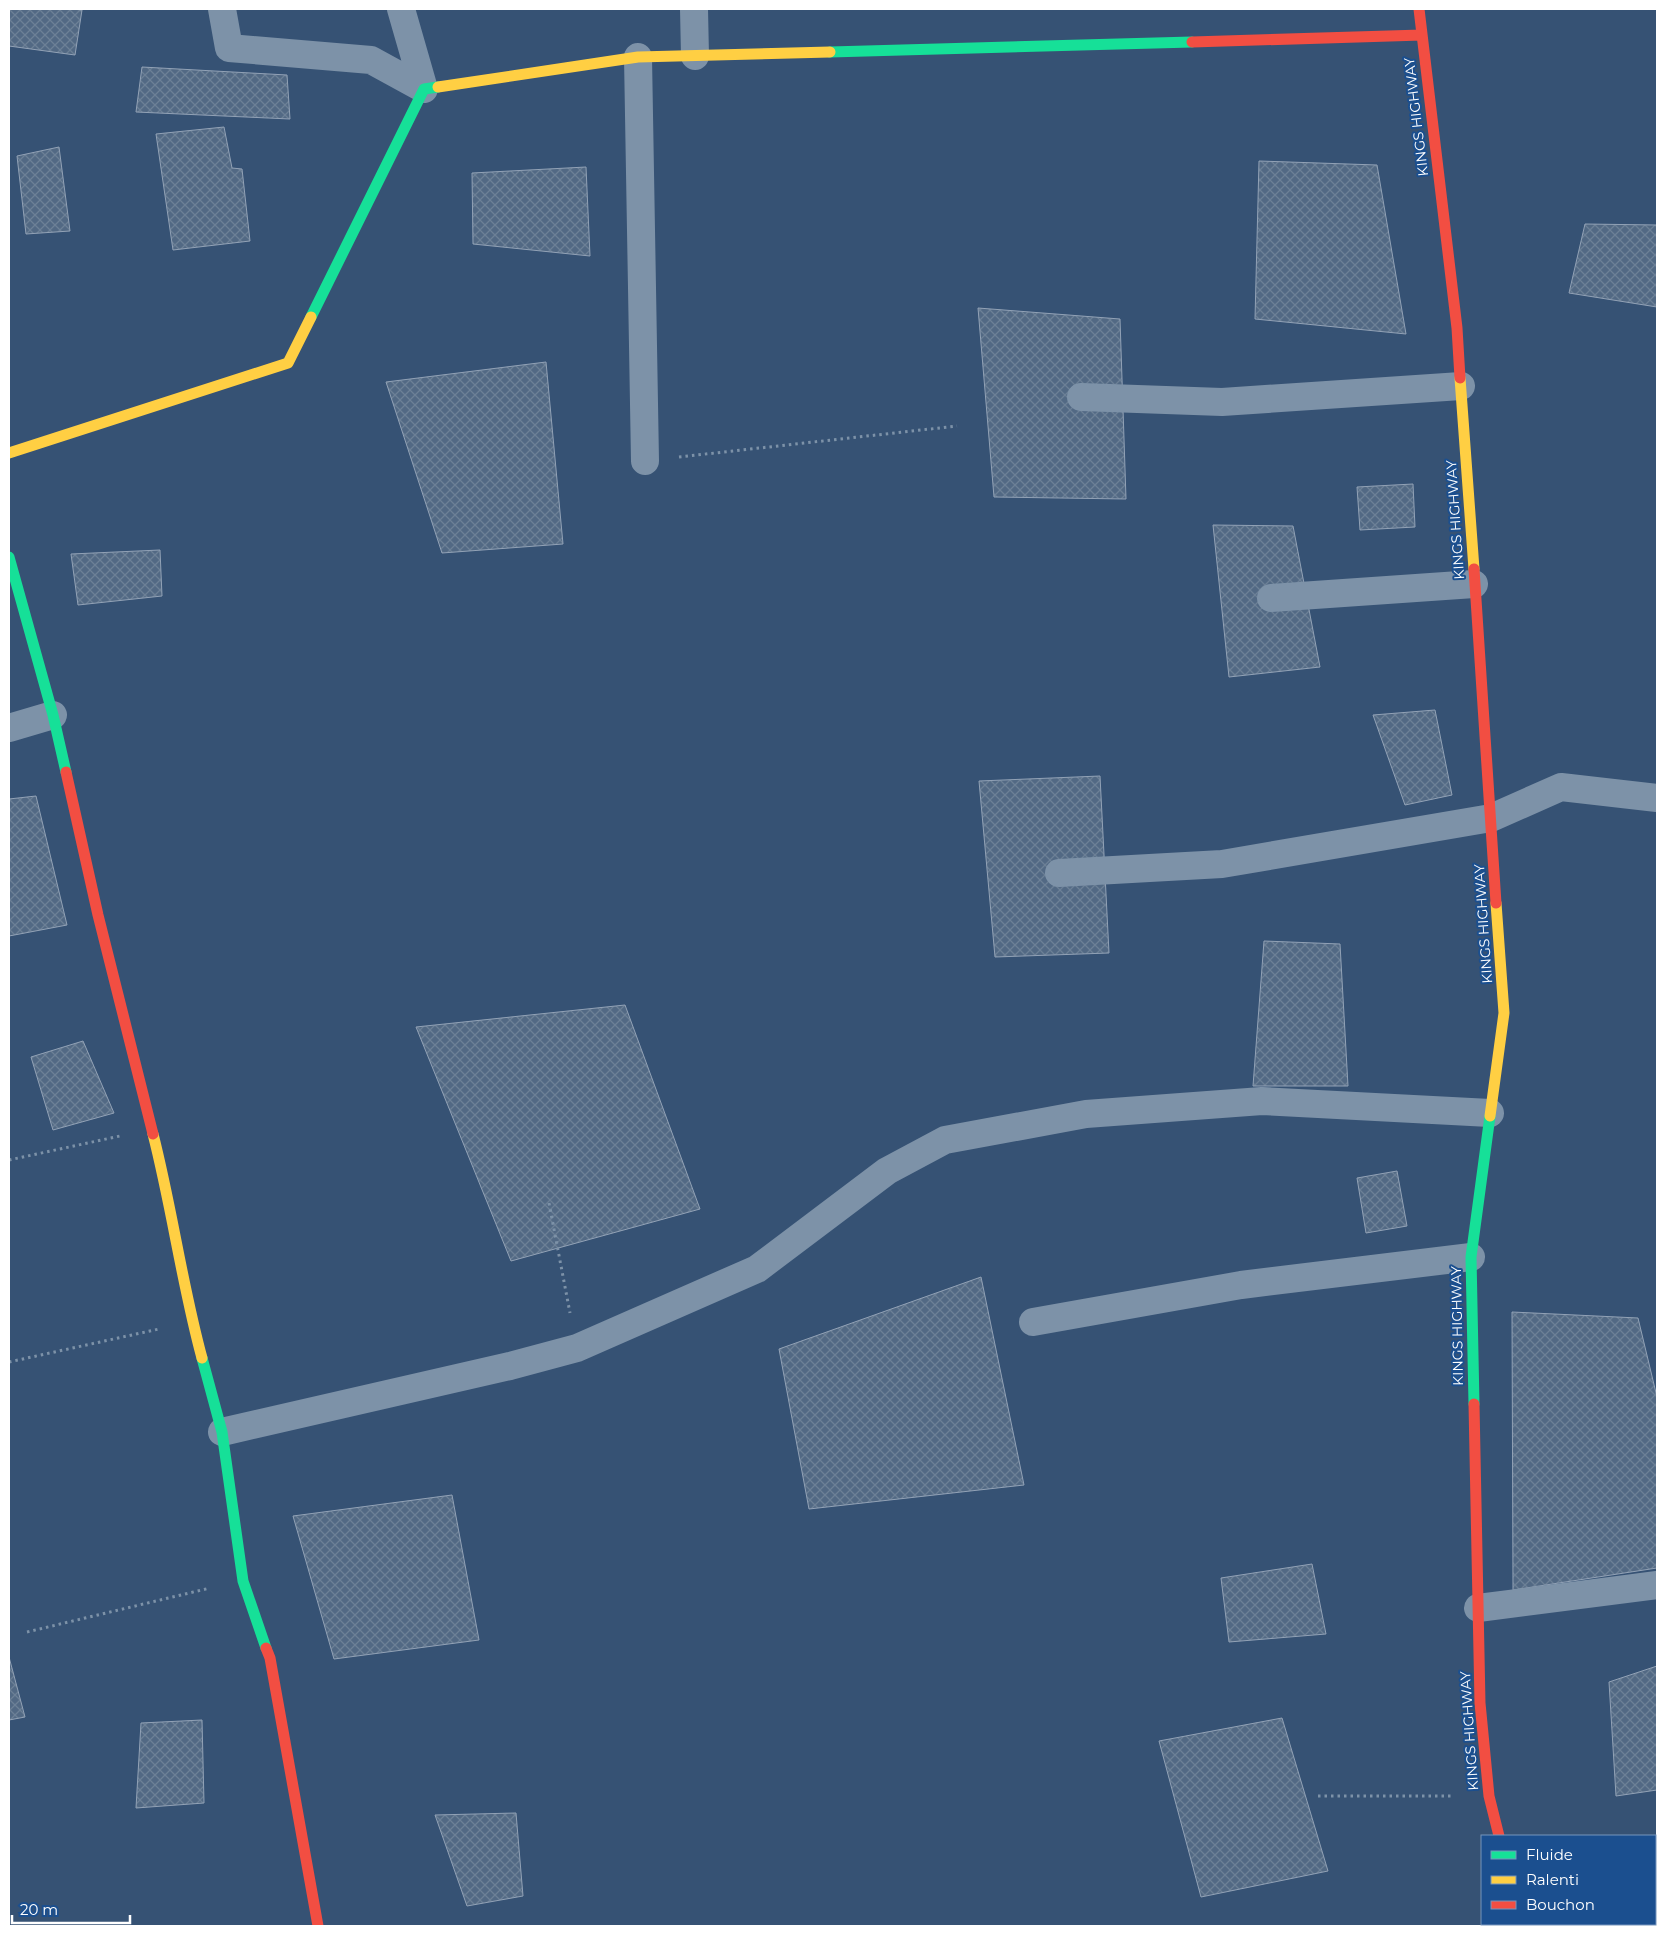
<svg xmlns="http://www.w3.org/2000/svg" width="1666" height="1935" viewBox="0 0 1666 1935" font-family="Montserrat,sans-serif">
<defs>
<pattern id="building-cross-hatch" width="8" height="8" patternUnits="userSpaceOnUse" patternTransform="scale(1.25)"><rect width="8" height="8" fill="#526984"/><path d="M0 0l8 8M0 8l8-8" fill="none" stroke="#6c8096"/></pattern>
</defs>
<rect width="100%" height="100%" fill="#365274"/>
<path fill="url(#building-cross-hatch)" stroke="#92a2b6" d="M9 9H72L82 10 75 55 9 46Z
M142 67 287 75 290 119 136 112Z
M224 127 232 168 242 169 250 241 173 250 156 134Z
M59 147 70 231 26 234 17 156Z
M1259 161 1377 165 1406 334 1255 319Z
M586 167 590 256 473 244 472 173Z
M1585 224 1657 225V307L1569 293Z
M978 308 1120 319 1126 499 994 497Z
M546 362 563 544 442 553 386 382Z
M1413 484 1415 527 1360 530 1357 487Z
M1213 525 1293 526 1320 667 1229 677Z
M160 550 162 596 78 605 71 554Z
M1435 710 1452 795 1405 805 1373 715Z
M1100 776 1109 953 995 957 979 781Z
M36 796 67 925 9 936V799Z
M1264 941 1340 944 1348 1086H1253Z
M625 1005 700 1209 511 1261 416 1027Z
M83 1041 114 1113 53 1130 31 1057Z
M1397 1171 1407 1226 1366 1233 1357 1178Z
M981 1277 1024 1485 809 1509 779 1349Z
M1512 1312 1638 1318 1657 1397V1568L1513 1590Z
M452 1495 479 1640 334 1659 293 1516Z
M1312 1564 1326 1634 1229 1642 1221 1578Z
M9 1657 25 1717 9 1720Z
M1657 1666V1790L1616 1796 1609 1682Z
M1282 1718 1328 1871 1201 1897 1159 1741Z
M202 1720 204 1803 136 1808 141 1723Z
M516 1813 523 1896 467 1906 435 1815Z"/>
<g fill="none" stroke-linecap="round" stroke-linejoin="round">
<path stroke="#7d92a8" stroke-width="3" stroke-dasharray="2.5 4" stroke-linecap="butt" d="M679 457 957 426
M9 1160 120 1136
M549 1203 570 1313
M9 1362 159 1329
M27 1632 210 1588
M1318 1796H1454"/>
<path stroke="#7d92a8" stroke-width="28" d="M222 9 229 48 371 60 424 89
M401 9 424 89
M694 9 695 56
M638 57 645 461
M1081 397 1222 402 1461 386
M1271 598 1474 584
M9 728 53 715
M1059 873 1222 864 1491 818 1561 787 1657 798
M1033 1322 1241 1285 1471 1257
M222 1432 510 1366 577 1348 757 1269 887 1171 945 1140 1086 1114 1262 1101 1490 1113
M1478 1608 1657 1585"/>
<path stroke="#16e098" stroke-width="11" d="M830 52 1192 42
M311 317 424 89 438 87
M9 557 53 715 66 772
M202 1358 222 1432 243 1581 266 1648
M1474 1404 1471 1257 1490 1116"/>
<path stroke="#ffcf43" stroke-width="11" d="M438 87 638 57 830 52
M1460 378 1474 569
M9 453 288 363 311 317
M1490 1116 1504 1013 1496 903
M153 1134C172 1208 182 1285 202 1358"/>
<path stroke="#f24e42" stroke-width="11" d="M1419 9 1457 328 1460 378
M1192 42 1422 35
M1474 569 1496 903
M66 772 98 915 153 1134
M1474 1404 1480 1703 1489 1796 1499 1836
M266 1648 270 1658 318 1926
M1520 1924 1521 1926"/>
</g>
<g text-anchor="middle" stroke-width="4" stroke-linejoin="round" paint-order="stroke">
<g font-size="14" fill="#fff" stroke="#1b4f8f">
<text transform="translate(1416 117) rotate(-97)" y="5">KINGS HIGHWAY</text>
<text transform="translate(1455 520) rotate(-94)" y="5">KINGS HIGHWAY</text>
<text transform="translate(1483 924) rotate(-94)" y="5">KINGS HIGHWAY</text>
<text transform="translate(1457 1326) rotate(-91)" y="5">KINGS HIGHWAY</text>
<text transform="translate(1469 1731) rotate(-94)" y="5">KINGS HIGHWAY</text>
</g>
</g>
<rect width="1666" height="1935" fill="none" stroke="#ffffff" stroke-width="20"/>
<rect x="1481" y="1835" width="175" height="90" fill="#1b4f8f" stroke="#7695bc"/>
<rect x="1491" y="1851" width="25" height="8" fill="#16e098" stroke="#7695bc"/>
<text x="1526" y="1860" font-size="15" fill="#ffffff">Fluide</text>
<rect x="1491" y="1876" width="25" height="8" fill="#ffcf43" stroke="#7695bc"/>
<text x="1526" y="1885" font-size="15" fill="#ffffff">Ralenti</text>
<rect x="1491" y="1901" width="25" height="8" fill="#f24e42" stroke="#7695bc"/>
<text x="1526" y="1910" font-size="15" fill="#ffffff">Bouchon</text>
<path d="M12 1915v8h118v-8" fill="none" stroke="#ffffff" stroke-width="2.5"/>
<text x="20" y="1915" font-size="15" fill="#ffffff" stroke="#1b4f8f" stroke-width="4" paint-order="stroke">20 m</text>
</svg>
